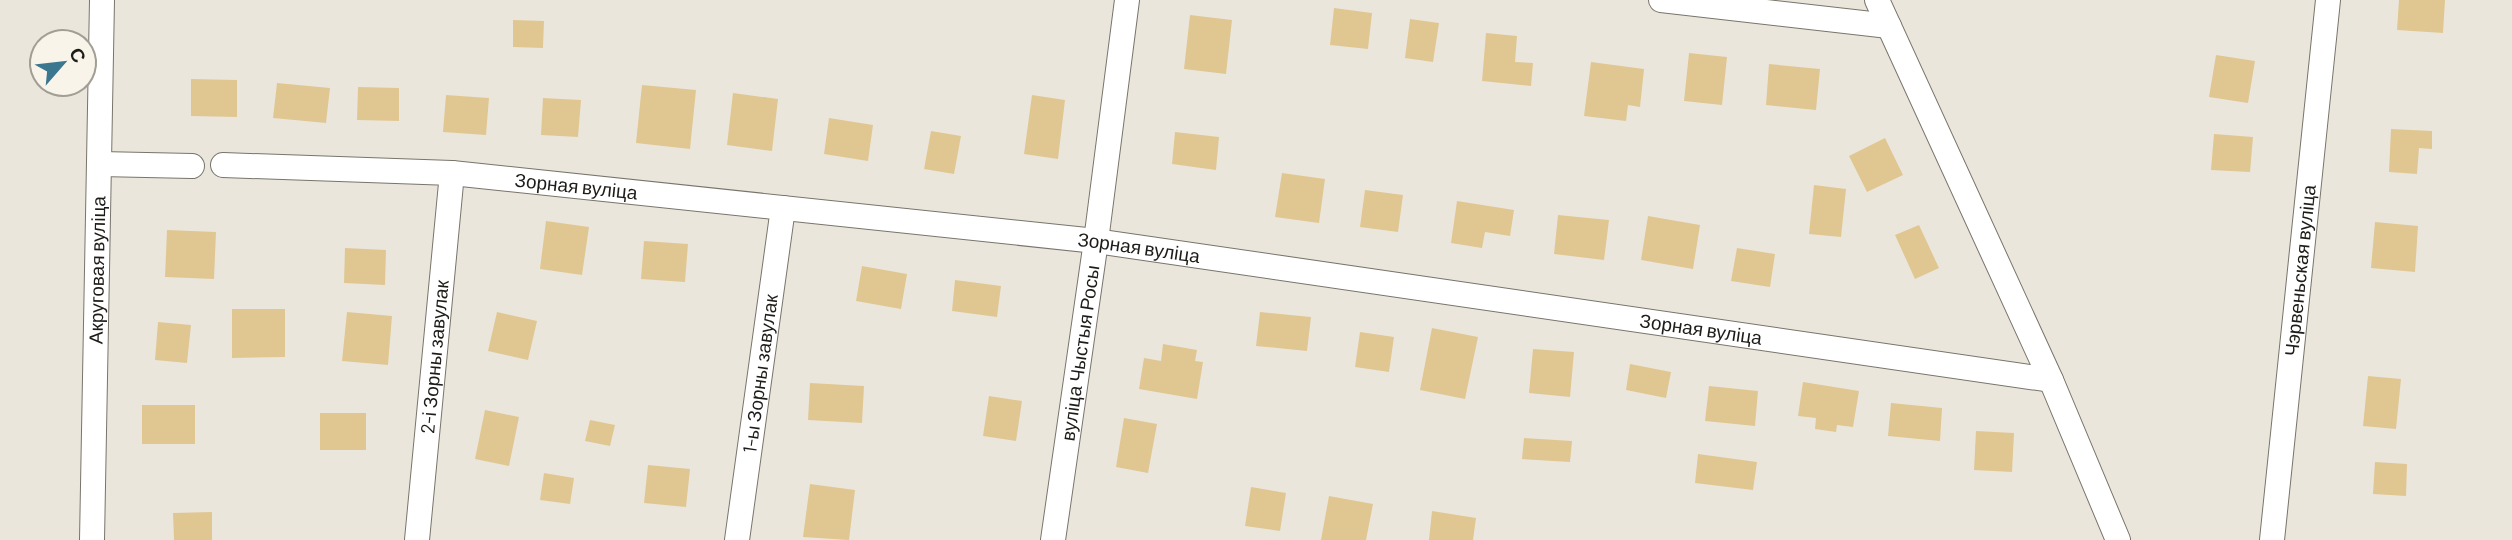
<svg xmlns="http://www.w3.org/2000/svg" width="2512" height="540" viewBox="0 0 2512 540" font-family="Barlow,sans-serif">
<rect width="100%" height="100%" fill="#ebe6dc"/>
<path fill="#e0c792" d="M2399 0H2445L2443 33 2397 30Z
M1334 8 1372 13 1368 49 1330 45Z
M1190 15 1232 20 1226 74 1184 69Z
M1410 19 1439 23 1433 62 1405 58Z
M513 20 544 21 543 48 513 47Z
M1486 33 1517 36 1515 62 1533 63 1531 86 1482 81Z
M1689 53 1727 57 1722 105 1684 101Z
M2216 55 2255 61 2248 103 2209 97Z
M1591 62 1644 69 1640 107 1628 105 1626 121 1584 116Z
M1769 64 1820 69 1816 110 1766 105Z
M191 79 237 80V117L191 116Z
M277 83 330 88 326 123 273 118Z
M642 85 696 90 690 149 636 143Z
M358 87 399 88V121L357 120Z
M733 93 778 99 772 151 727 145Z
M446 95 489 98 486 135 443 132Z
M1032 95 1065 100 1058 159 1024 154Z
M543 98 581 100 578 137 541 135Z
M829 118 873 125 868 161 824 154Z
M2391 129 2432 131V149L2419 148 2417 174 2389 172Z
M931 131 961 136 954 174 924 169Z
M1175 132 1219 137 1216 170 1172 164Z
M2214 134 2253 137 2250 172 2211 170Z
M1885 138 1903 175 1867 192 1849 156Z
M1282 173 1325 179 1319 223 1275 217Z
M1814 185 1846 189 1841 237 1809 234Z
M1365 190 1403 195 1398 232 1360 227Z
M1457 201 1514 210 1510 236 1485 232 1482 248 1451 243Z
M1558 215 1609 220 1604 260 1554 254Z
M1648 216 1700 225 1693 269 1641 260Z
M546 221 589 227 582 275 540 269Z
M2375 222 2418 226 2415 272 2371 268Z
M1919 225 1939 268 1915 279 1895 235Z
M167 230 216 232 214 279 165 277Z
M644 241 688 244 685 282 641 279Z
M345 248 386 250 385 285 344 283Z
M1737 248 1775 254 1770 287 1731 281Z
M862 266 907 274 901 309 856 301Z
M955 280 1001 286 997 317 952 311Z
M232 309H285V357L232 358Z
M347 312 392 316 388 365 342 361Z
M497 312 537 321 528 360 488 351Z
M1260 312 1311 317 1307 351 1256 346Z
M158 322 191 325 187 363 155 360Z
M1432 328 1478 337 1465 399 1420 390Z
M1360 332 1394 337 1389 372 1355 367Z
M1163 344 1197 350 1195 361 1203 362 1197 399 1139 389 1144 358 1161 361Z
M1533 349 1574 352 1570 397 1529 393Z
M1630 364 1671 372 1666 398 1626 390Z
M2368 376 2401 379 2396 429 2363 426Z
M1803 382 1859 391 1853 427 1837 425 1836 432 1815 429 1816 418 1798 416Z
M810 383 864 386 862 423 808 420Z
M1709 386 1758 391 1755 426 1705 421Z
M989 396 1022 401 1016 441 983 436Z
M1891 403 1942 408 1940 441 1888 436Z
M142 405H195V444H142Z
M485 410 519 417 509 466 475 459Z
M320 413H366V450H320Z
M1124 418 1157 424 1148 473 1116 467Z
M590 420 615 425 610 446 585 441Z
M1976 431 2014 433 2012 472 1974 470Z
M1524 438 1572 441 1570 462 1522 459Z
M1698 454 1757 462 1753 490 1695 483Z
M2375 462 2407 464 2406 496 2373 494Z
M648 465 690 469 686 507 644 503Z
M544 473 574 478 570 504 540 500Z
M810 484 855 490 849 540 803 537Z
M1251 487 1286 493 1280 531 1245 526Z
M1329 496 1373 504 1366 540H1321Z
M1432 511 1476 518 1473 540H1429Z
M212 512V540H174L173 513Z"/>
<g fill="none" stroke-linecap="round" stroke-linejoin="round">
<defs>
<g id="minor">
<path d="M1661 0 1889 26"/>
<path d="M1877 0 2051 380 2118 540"/>
<path d="M100 164 192 166"/>
<path id="s1" d="M223 165 452 173 1096 241 2051 380"/>
<path id="s2" d="M92 540 102 0"/>
<path id="s3" d="M417 540 452 173"/>
<path id="s4" d="M737 540 783 208"/>
<path id="s5" d="M1053 540 1096 241 1127 0"/>
<path id="s6" d="M2272 540 2328 0"/>
</g>
</defs>
<use href="#minor" stroke="#79746b" stroke-width="26"/>
<use href="#minor" stroke="#fff" stroke-width="24"/>
</g>
<g text-anchor="middle" stroke-width="7" stroke-linejoin="round" paint-order="stroke">
<g font-size="19" fill="#1e1c18" stroke="#f9f4e9">
<text dy="7" stroke="none"><textPath href="#s1" startOffset="354">Зорная вуліца</textPath></text>
<text dy="7" stroke="none"><textPath href="#s1" startOffset="920">Зорная вуліца</textPath></text>
<text dy="7" stroke="none"><textPath href="#s2" startOffset="270">Акруговая вуліца</textPath></text>
<text dy="7" stroke="none"><textPath href="#s6" startOffset="271">Чэрвеньская вуліца</textPath></text>
<text dy="7" stroke="none"><textPath href="#s1" startOffset="1488">Зорная вуліца</textPath></text>
<text dy="7" stroke="none"><textPath href="#s5" startOffset="189">вуліца Чыстыя Росы</textPath></text>
<text dy="7" stroke="none"><textPath href="#s3" startOffset="184">2-і Зорны завулак</textPath></text>
<text dy="7" stroke="none"><textPath href="#s4" startOffset="168">1-ы Зорны завулак</textPath></text>
</g>
</g>
<g transform="translate(63 63) rotate(62)"><circle r="33" fill="#f9f4e9" stroke="#a19e95" stroke-width="2"/>
<path d="M0-5L12 26L0 18L-12 26Z" fill="#3b778f"/>
<text y="-10" font-size="19" font-weight="bold" text-anchor="middle" fill="#1e1c18">С</text>
</g>
</svg>
